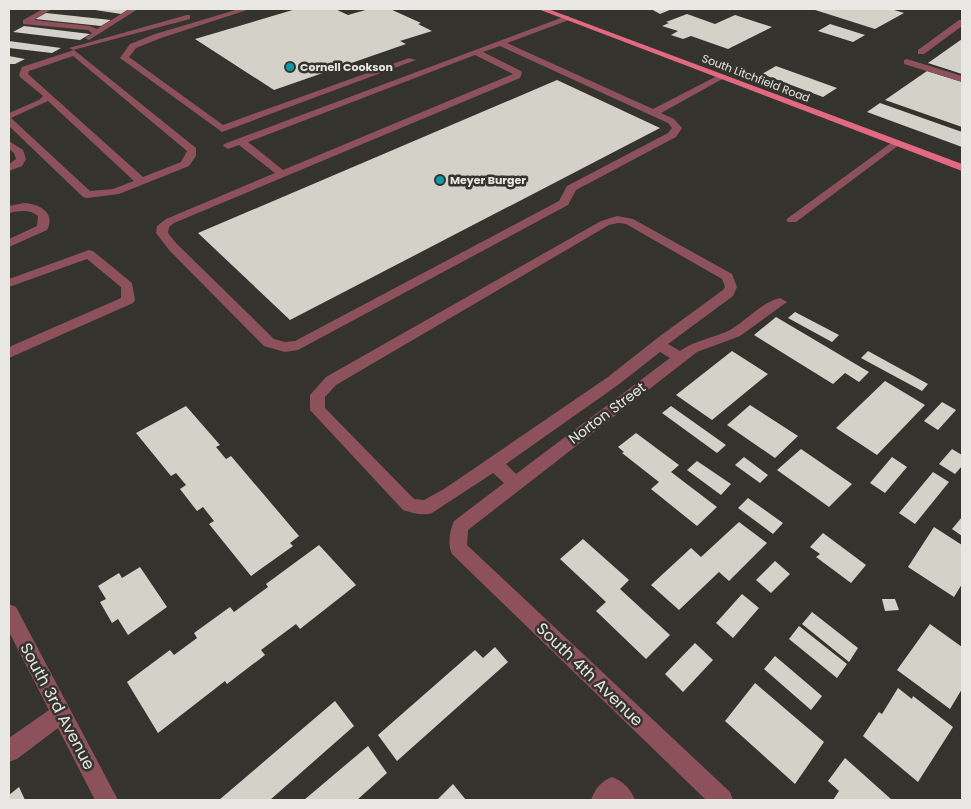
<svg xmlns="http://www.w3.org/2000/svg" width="971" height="809" viewBox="0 0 971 809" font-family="Poppins,sans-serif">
<rect width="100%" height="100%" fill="#35332d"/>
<path fill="#d4d1c9" d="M89 9H129L121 14Z
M296 9H335L348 15 369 9H390L421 23 418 24 432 31 400 41 406 44 274 90 195 39Z
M651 9H672L660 14Z
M812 9H891L904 13 875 29Z
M46 13 111 20 101 26 35 19Z
M687 14 715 24 735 15 772 27 728 49 691 36 683 39 671 35 678 31 662 26 669 23 666 22Z
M830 24 865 35 853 42 818 31Z
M24 26 90 34 80 40 13 32Z
M962 39V74L928 63Z
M9 41 61 48 52 53 9 48Z
M9 56 25 59 15 64H9Z
M776 66 837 88 823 97 762 74Z
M927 71 962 82V127L885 100Z
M557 80 660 128 290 320 198 233Z
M880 103 962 132V147L867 112Z
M795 312 839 335 832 342 788 318Z
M776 317 869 372 859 382 845 373 833 384 754 335Z
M732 351 768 374 712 420 676 395Z
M868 351 928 384 922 391 861 358Z
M885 381 925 405 877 455 836 428Z
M942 402 956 410 938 430 924 421Z
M750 405 798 436 775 458 727 425Z
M186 406 220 445 216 447 226 459 231 456 299 536 290 543 293 546 251 576 209 524 214 521 203 507 197 511 180 489 186 485 176 473 171 476 136 433Z
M671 406 726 445 717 453 662 413Z
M636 433 679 465 671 472 717 507 697 526 651 489 659 482 622 453 624 452 618 447Z
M801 449 852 484 829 507 777 470Z
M952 449 962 455V466L955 474 939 464Z
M744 457 768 475 760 483 735 465Z
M892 457 907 467 885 493 870 483Z
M697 461 731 484 721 495 687 470Z
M933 472 949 482 915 524 899 513Z
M748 498 783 523 773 534 738 508Z
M962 517V536L952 529Z
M739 522 767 543 729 581 719 572 679 610 651 585 691 548 701 557Z
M934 527 962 545V584L954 597 908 567Z
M823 533 866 565 851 583 816 557 820 554 810 547Z
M583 539 629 580 620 589 670 635 646 659 596 611 606 602 560 559Z
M319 545 356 585 300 629 296 624 261 650 265 655 227 684 225 681 158 733 127 682 170 650 174 655 197 638 194 633 230 607 234 612 268 587 266 584Z
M775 561 790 574 771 593 756 580Z
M140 567 167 607 128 635 118 619 112 623 100 602 106 599 98 586 119 573 122 578Z
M742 594 759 608 733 638 716 623Z
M882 599H895L899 610 885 611Z
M812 612 858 648 849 662 802 624Z
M930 624 962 647V689L950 709 897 670Z
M799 626 847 664 837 678 789 639Z
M695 643 713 660 683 692 665 674Z
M495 647 508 662 397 761 378 735 475 650 483 658Z
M775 656 822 696 811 710 764 669Z
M755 683 824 742 795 784 725 721Z
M898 688 912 699 913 696 953 727 918 782 863 736 879 712 882 714Z
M335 701 354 726 270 800H219Z
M368 746 387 773 357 800H304Z
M845 758 892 800H833L839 791 828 781Z
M453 784 466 800H437Z
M19 787 25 800H9V795Z"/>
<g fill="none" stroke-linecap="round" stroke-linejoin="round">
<path fill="#8d515b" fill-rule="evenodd" d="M43 9H52L34 20 90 26 97 29 129 9H138L89 40 85 38 92 33 88 30 23 24V20Z
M239 9H250L161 38 136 48 129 57 223 125 409 58 416 60 222 132 120 58 130 44 155 34Z
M187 15H190V19L73 50 69 48Z
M566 16H569V20L507 43 653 109 719 75H725L726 77 661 113 674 119 682 128 676 137 576 190 568 205 298 350 285 352 264 346 169 250 156 233 157 226 166 219 275 173 239 145 228 149 223 146 224 144ZM500 46 668 123 672 128 668 133 567 186 559 201 295 341 285 342 274 339 177 244 168 233 169 227 174 223 520 78 522 73 521 71 483 52ZM475 55 513 74 283 170 248 142Z
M959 20H962V26L924 54H918V50Z
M74 50 196 148V156L189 166 119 194 87 198 83 197 9 126V113L39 100 43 96 20 77 19 75 22 67ZM73 56 187 151 181 162 143 177 28 74 29 71ZM48 101 134 181 113 189 90 191 11 118Z
M907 59 962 76V82L904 64V60Z
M895 140 900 143 899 145 796 222H788L786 220 788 218Z
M9 141 23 150 26 159 22 166 9 171V164L16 159 14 153 9 149Z
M24 203C40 204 56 213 47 230L9 247V239L37 226 38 216C28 209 21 211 9 213V206Z
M617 216 633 219 732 274 737 287 733 296 668 344 680 351C695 340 714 338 730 330 748 320 760 303 780 298L787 302 740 336 697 352 468 530 467 545 730 792 733 800H706L452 554C447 544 450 530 454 521L504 483 493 473 432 513C423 516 412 513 403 510L310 410V395L326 377 601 221ZM618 223 626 224 722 279 725 287 723 290 660 336 608 377 444 489 424 500 414 499 325 408V397L336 385 609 225ZM660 352 670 358 516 474 506 464 618 385Z
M89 250 93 251 132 283 135 300 133 303 9 358V347L121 298V287L87 259 9 287V279Z
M9 604 16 607 118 800H95L58 728 17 759 9 762V738L49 710 9 632Z
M612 777C623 781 631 789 635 800H591C595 789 601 781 612 777Z"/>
<path fill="#e26981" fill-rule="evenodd" d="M538 9H548L962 164V171Z"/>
</g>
<g fill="#0f9aa8" stroke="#35332d" stroke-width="2">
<circle cx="290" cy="67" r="5"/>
<circle cx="440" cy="180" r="5"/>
</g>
<g text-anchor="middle" stroke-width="5" stroke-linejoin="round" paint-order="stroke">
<g font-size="11" font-weight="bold" fill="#e8e7e3" stroke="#35332d" text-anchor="start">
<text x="300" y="71">Cornell Cookson</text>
<text x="450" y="184">Meyer Burger</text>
</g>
<g font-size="11" fill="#e8e7e3" stroke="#35332d">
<text transform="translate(756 78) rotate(21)" y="4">South Litchfield Road</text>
</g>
<g font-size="14" fill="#e8e7e3" stroke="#35332d">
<text transform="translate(607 413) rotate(-37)" y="5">Norton Street</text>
</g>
<g font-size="16" fill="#e8e7e3" stroke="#35332d">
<text transform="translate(590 674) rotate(44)" y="6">South 4th Avenue</text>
<text transform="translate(58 706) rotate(62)" y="6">South 3rd Avenue</text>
</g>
</g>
<rect width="971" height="809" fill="none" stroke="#e8e7e3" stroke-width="20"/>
</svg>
